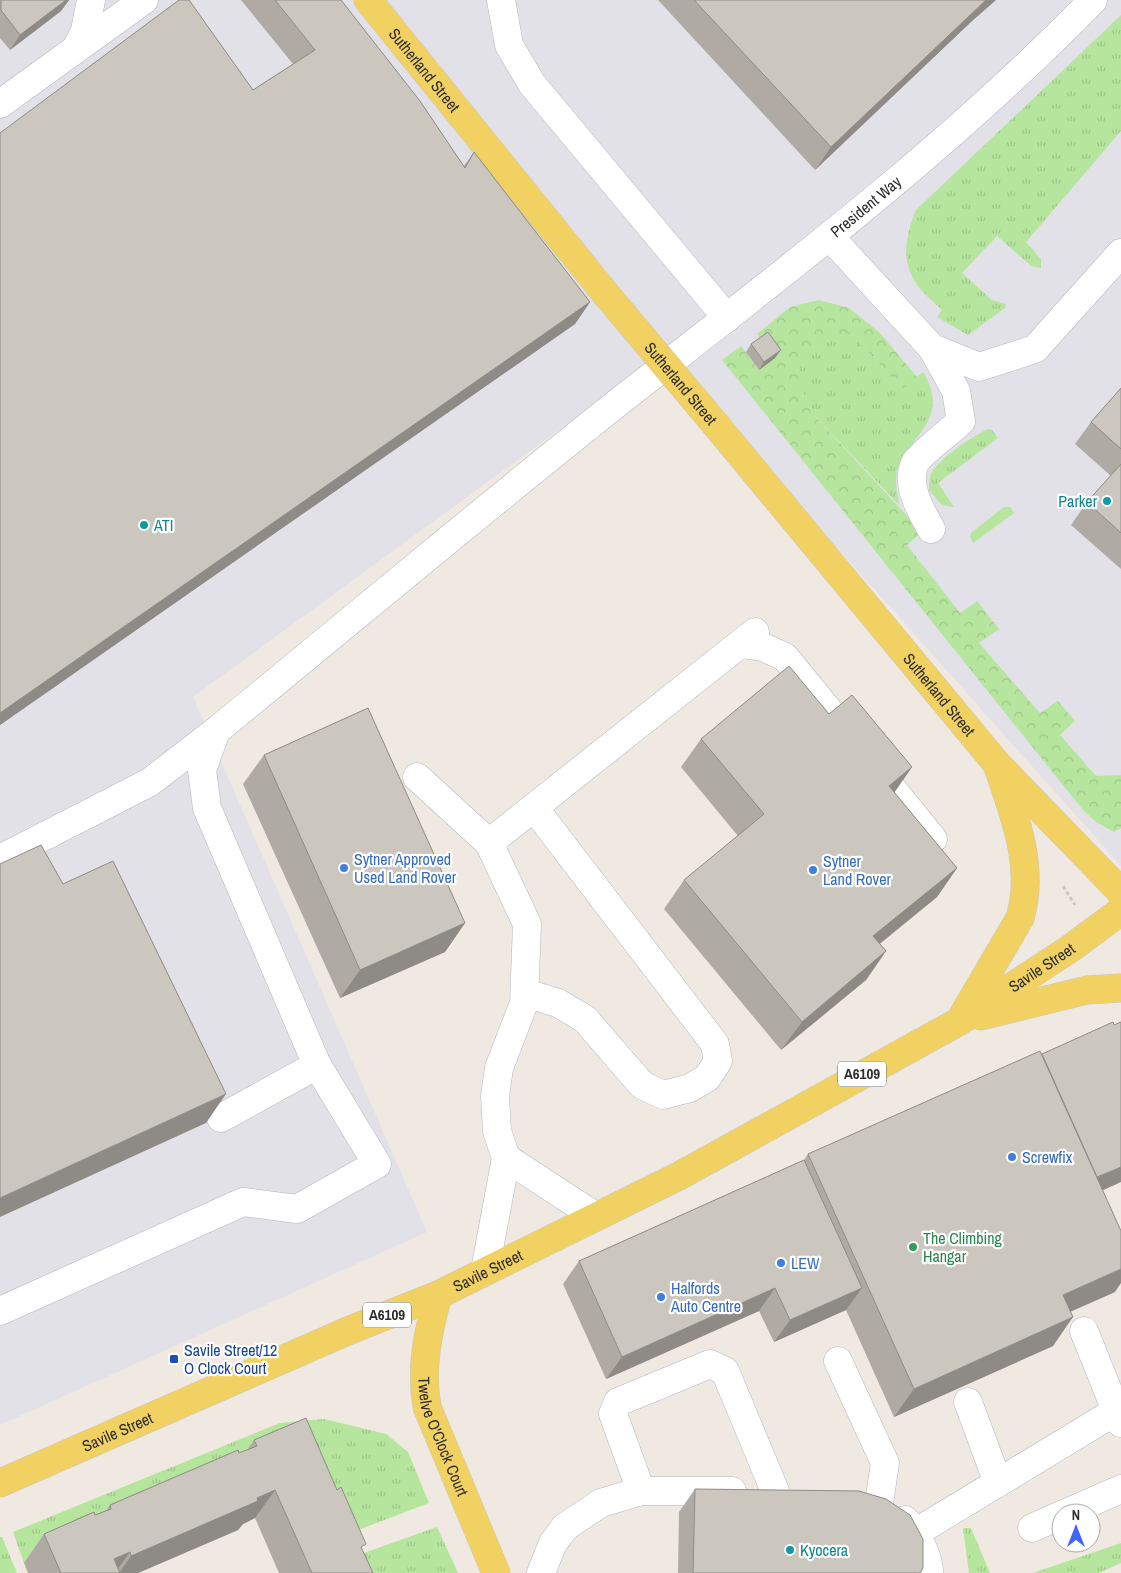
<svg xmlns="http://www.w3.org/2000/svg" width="1121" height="1573" viewBox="0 0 1121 1573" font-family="'Archivo Narrow',sans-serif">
<defs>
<pattern id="grass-tufts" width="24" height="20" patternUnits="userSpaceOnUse" patternTransform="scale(1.25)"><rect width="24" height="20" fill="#b6e59e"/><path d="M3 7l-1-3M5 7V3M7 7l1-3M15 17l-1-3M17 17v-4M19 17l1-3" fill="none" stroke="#9dc588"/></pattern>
<pattern id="forest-crowns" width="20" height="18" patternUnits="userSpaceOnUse" patternTransform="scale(1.25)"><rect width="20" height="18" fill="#b6e59e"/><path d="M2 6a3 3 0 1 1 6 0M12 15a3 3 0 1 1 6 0" fill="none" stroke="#9dc588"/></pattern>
</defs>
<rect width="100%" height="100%" fill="#efe9e1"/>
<path fill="#e3e1e8" d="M0 0H1121V866L664 353 193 697 427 1232 0 1425Z"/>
<path fill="url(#grass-tufts)" d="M1121 15V131L1026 242 1041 259V268L1031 266 997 236 962 273 992 300 1006 304 1005 308 968 335 937 317 942 310C934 302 923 294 917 285 900 260 906 235 916 210Z
M850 332 902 389 923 372C928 379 930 386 932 393 939 427 904 442 897 471 894 482 898 494 899 505L811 412 802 389 798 364 831 339Z
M988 429 992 430 998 438 938 483 954 507 942 505 929 490C929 484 929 479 931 474 938 459 973 436 988 429Z
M1004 507H1010L1014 513 973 543 970 537 971 533Z
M324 1419 386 1434 408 1452 429 1503 332 1540 286 1447 24 1563 13 1532 280 1423Z
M437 1527 458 1573H345L341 1561Z
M963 1528H971L990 1573H969Z
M0 1537H2L17 1573H0Z
M1121 1543V1563L1099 1573H1033Z"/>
<path fill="url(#forest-crowns)" d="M819 300 849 308 879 332 917 377 902 389 850 332 831 339 799 364 802 389 811 412 922 532 907 545 960 613 977 601 999 629 979 643 1040 713 1058 701 1075 721 1060 735 1096 776 1121 775V828L1114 832 1096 822 1083 810 722 360 741 346 759 370 775 358 757 334 790 307Z"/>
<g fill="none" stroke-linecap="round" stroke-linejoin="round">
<defs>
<g id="minor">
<path d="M501 0 509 45 532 84 727 318"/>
<path d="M77 47 85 31 91 0"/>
<path d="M0 104 144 0"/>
<path d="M830 237 932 348 979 367 1035 349 1121 253"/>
<path d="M931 529C921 511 905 485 915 463 920 454 952 430 961 421L956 391 932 348"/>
<path d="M741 644 763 647 785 657 933 839"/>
<path d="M417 777 489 843 527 924 524 1003 499 1068 495 1096 497 1131 506 1158 485 1270"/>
<path d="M489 843 755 632"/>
<path d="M0 859 150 782 216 731"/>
<path d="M525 993 558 1003 585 1019 642 1085 663 1095 690 1088 707 1078 718 1061 715 1044 535 809"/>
<path id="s1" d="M221 1118 317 1065 207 808 202 770 216 731C352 620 487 506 625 397 785 272 951 146 1093 0"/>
<path d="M506 1158 595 1216"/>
<path d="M0 1311 243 1202 297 1209 377 1164 317 1065"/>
<path d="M1084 1331 1121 1423"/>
<path d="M838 1361 885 1463 879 1503"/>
<path d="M968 1402 998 1483"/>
<path d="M641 1491 613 1414 618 1402 710 1364 725 1371 775 1491"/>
<path d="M1066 1513 1121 1489"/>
<path d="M905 1520C916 1534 929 1554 929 1573"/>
<path d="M1032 1528 1061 1515"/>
<path d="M915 1533 1108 1416 1121 1403"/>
<path d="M541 1573 553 1543 565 1527 601 1503 641 1491H732"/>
</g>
<g id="major">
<path id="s2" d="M368 0 605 293"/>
<path id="s3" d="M716 425 997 764 1121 892"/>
<path d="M963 1015 1020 918C1035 868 1015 817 999 770"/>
<path d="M981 1016 1087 990 1121 988"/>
<path id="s4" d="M438 1295C428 1332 420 1368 427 1407L496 1573"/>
<path id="s5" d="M0 1483 350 1330 438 1295 679 1176 960 1021 1071 948 1121 911"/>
</g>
</defs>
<use href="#minor" stroke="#b4b7c1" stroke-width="29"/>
<use href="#major" stroke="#c9c9c9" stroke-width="29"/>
<path stroke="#c9c9c9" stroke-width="3" stroke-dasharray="4 2.5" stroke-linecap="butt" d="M1063 886 1075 905"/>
<use href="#minor" stroke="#fff" stroke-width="28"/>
<use href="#major" stroke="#f2d163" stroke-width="28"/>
<defs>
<g id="major-bridge">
<path id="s6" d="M605 293 716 425"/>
</g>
</defs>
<use href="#major-bridge" stroke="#c9c9c9" stroke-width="29" stroke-linecap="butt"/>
<use href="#major-bridge" stroke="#f2d163" stroke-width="28"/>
</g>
<path fill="#afaba4" d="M0 0H69L61 11 10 50 0 38Z
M241 0H341L464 166 474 152 590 302 575 324 0 725V133L253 90 293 64Z
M658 0H996L972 21 815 170Z
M751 344 775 358 759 370 746 352Z
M1121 388V569L1071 525 1087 502 1111 476 1075 444 1091 422Z
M829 714 912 767 894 792 957 868 937 897 880 944 886 951 866 980 781 1050 664 909 684 880 738 836 681 767 701 739Z
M264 755 465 923 445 952 340 998 243 784Z
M808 1154 1103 1190 1115 1292 1070 1311 1053 1346 894 1417 846 1310 774 1342 759 1311 606 1379 563 1284 579 1261 804 1160Z
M254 1440 362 1549 373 1573H279L255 1518 243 1524 238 1530 138 1573H28L24 1563 44 1534 95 1515 106 1511 110 1505 247 1450Z
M695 1489 920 1573H678L679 1512Z"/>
<path fill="#8e8b86" d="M66 0H69L61 11 10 50 20 35Z
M986 0H996L972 21 815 170 831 147Z
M590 302 575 324 0 725V713Z
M781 350 775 358 759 370 764 362Z
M912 767 892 796 889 786Z
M957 868 937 897 853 965 873 936Z
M465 923 445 952 340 998 360 970Z
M886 951 866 980 781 1050 802 1022Z
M226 1094 206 1123 0 1217V1198Z
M1121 1167V1182L1075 1203 1091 1180Z
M1121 1269V1283L1115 1292 1043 1324 1063 1295Z
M775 1288 759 1311 606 1379 622 1357Z
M862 1288 846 1310 774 1342 790 1320Z
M1073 1317 1053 1346 894 1417 914 1389Z
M275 1490 255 1518 243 1524 238 1530 138 1573H119L131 1556Z
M130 1552 115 1573 114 1559Z"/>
<path fill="#cbc7bf" stroke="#8e8b86" d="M1 0H66L20 35 1 10Z
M179 0H189L253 90 315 50 275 0H341L420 101 465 168 474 152 590 302 0 713V133Z
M694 0H986L831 147Z
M768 332 781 350 764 362 751 344Z
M1121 388V449L1091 422Z
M1121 464V533L1087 502Z
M789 666 829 714 852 695 912 767 889 786 957 868 873 936 886 951 802 1022 684 880 764 814 701 739Z
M368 708 465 923 360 970 264 755Z
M41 845 63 884 113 861 226 1094 0 1198V864Z
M1113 1022 1114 1025 1121 1022V1167L1097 1177 1042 1054Z
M1040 1051 1121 1231V1269L1063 1295 1073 1317 914 1389 808 1154Z
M804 1160 862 1288 790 1320 775 1288 622 1357 579 1261Z
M306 1418 337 1490 341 1487 366 1544 361 1547 373 1573H312L275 1490 257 1498 258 1501 131 1556 130 1552 114 1559 120 1573H61L44 1534 94 1512 95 1515 111 1509 110 1505 238 1450 239 1453 257 1446 254 1440Z
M695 1489 859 1491 886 1499 910 1515 923 1539V1568L920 1573H693Z"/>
<g fill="#0f9aa8" stroke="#fff" stroke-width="2">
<circle cx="1107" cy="501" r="5"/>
<circle cx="144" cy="525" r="5"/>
<circle cx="790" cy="1550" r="5"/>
</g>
<g fill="#3f7fe0" stroke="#fff" stroke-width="2">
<circle cx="344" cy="868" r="5"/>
<circle cx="813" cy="870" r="5"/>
<circle cx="1012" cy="1157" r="5"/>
<circle cx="781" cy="1263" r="5"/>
<circle cx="661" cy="1297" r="5"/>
</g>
<circle fill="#2e9e5b" stroke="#fff" stroke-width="2" cx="913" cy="1247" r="5"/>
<rect fill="#1a4fb4" stroke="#fff" stroke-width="2" x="169" y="1354" width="10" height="10" rx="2.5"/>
<g text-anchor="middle" stroke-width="4.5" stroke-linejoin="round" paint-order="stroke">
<g fill="#fff" stroke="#6d6d6d" stroke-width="1">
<rect x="838" y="1061.5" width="48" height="25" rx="4"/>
<rect x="363" y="1302.5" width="48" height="25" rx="4"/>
</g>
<g font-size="15" font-weight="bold" fill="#2e2e2e">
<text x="862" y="1079">A6109</text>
<text x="387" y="1320">A6109</text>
</g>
<g font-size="16" fill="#2e2e2e" stroke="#fff">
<text dy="6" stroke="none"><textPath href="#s2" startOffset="90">Sutherland Street</textPath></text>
<text dy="6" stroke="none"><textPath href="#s1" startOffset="1304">President Way</textPath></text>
<text dy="6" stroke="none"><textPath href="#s6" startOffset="118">Sutherland Street</textPath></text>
<text dy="6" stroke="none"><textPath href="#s3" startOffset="350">Sutherland Street</textPath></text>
<text dy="6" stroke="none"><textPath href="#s5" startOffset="1164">Savile Street</textPath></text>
<text dy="6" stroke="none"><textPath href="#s5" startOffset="532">Savile Street</textPath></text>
<text dy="6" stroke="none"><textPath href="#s5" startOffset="128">Savile Street</textPath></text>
<text dy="6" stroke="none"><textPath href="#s4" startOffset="146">Twelve O'Clock Court</textPath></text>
</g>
<g font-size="16" fill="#0d838f" stroke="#fff" text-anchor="start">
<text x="1097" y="507" text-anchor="end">Parker</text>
<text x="154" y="531">ATI</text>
<text x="800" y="1556">Kyocera</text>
</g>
<g font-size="16" fill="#366cbe" stroke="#fff" text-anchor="start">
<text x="354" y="865">Sytner Approved<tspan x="354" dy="18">Used Land Rover</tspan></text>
<text x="823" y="867">Sytner<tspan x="823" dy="18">Land Rover</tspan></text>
<text x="1022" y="1163">Screwfix</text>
<text x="791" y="1269">LEW</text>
<text x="671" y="1294">Halfords<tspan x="671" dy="18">Auto Centre</tspan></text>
</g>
<g font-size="16" fill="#27864d" stroke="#fff" text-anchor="start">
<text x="923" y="1244">The Climbing<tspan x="923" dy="18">Hangar</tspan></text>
</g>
<g font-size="16" fill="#164399" stroke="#fff" text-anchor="start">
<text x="184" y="1356">Savile Street/12<tspan x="184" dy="18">O Clock Court</tspan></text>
</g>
</g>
<g transform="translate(1076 1528)"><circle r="24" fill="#ffffff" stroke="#ababab"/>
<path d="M0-4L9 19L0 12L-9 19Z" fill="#4264fb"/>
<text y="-8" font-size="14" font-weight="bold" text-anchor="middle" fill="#2e2e2e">N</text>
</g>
</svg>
